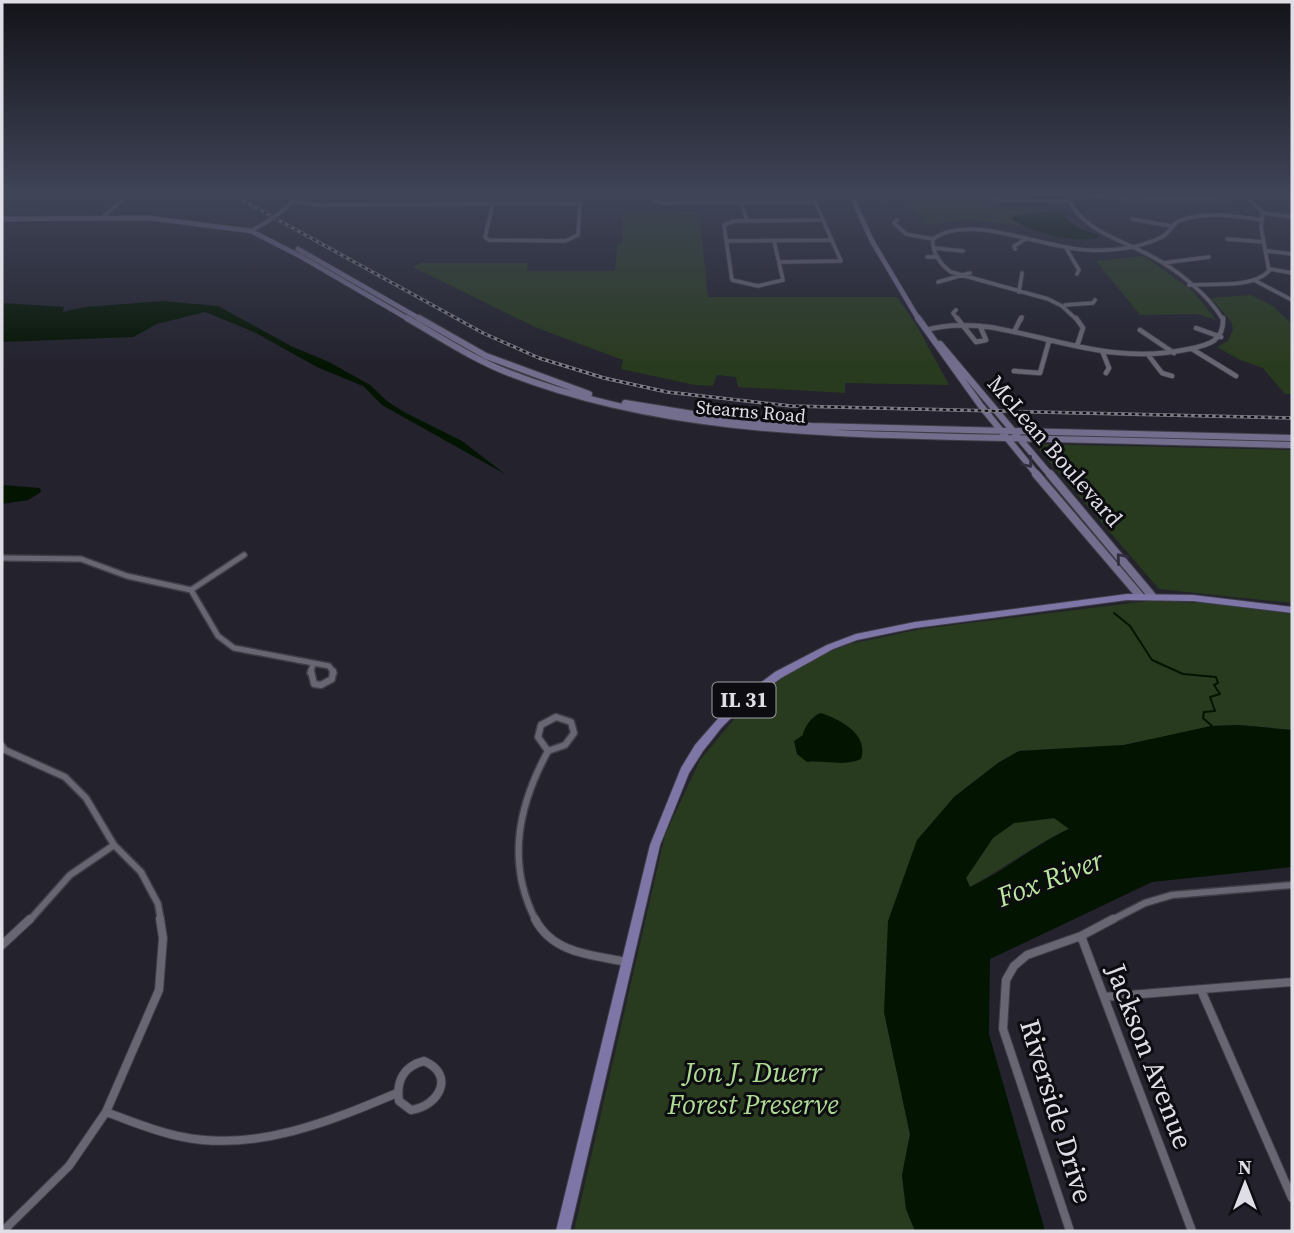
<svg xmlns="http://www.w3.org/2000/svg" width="1294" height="1233" viewBox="0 0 1294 1233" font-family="'Source Serif 4',serif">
<rect width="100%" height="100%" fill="#23222d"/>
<path fill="#293b1e" d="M912 195H954L995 208 1058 210 1027 213 1011 219 1026 226 969 220 921 225 925 219 907 206Z
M699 212 708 297H897L917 326 949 385 845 383V393L738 387 736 377 717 375 713 386 695 385 621 369 623 360 537 328 413 267 420 263H528L527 271H615L617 244 622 243 623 213Z
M1144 256 1193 291 1216 320 1197 314 1140 315 1096 261Z
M1251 295 1273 306 1292 324V394H1285L1263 368 1240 360 1217 347 1228 341 1233 329 1231 321 1211 298Z
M1034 444 1292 450V603L1159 589Z
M1149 601 1205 603 1292 614V730L1239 725 1212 726 1124 745 1019 751 998 763 954 797 884 1012 910 1135 902 1175 906 1209 915 1231H574L665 835 700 760 736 717 777 680 823 654 850 644 921 629Z
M1054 818 1070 828C1034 845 1004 868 970 887L966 878 993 838 1014 823Z"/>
<path fill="#031400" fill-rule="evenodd" d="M1061 211 1065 212 1066 219 1078 228 1098 235 1097 238C1073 243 1032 233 1011 219L1017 215Z
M163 301 218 306 293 347 329 362 370 385 388 402 406 413 462 441 505 474 382 405 363 386 317 367 254 332 205 312 157 324 133 337 2 342V303L64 307 63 312 85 307Z
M2 485 40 488 41 492 28 500 2 504Z
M821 713C841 720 869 734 861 759 843 767 826 760 807 762L797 754 794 741 803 735C804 727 813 715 821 713Z
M1239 725 1292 730V867L1152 882 990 959 989 1034 1045 1231H915L906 1209 902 1175 910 1134 884 1012 888 921 917 840 954 797 998 763 1019 751 1124 745 1211 726ZM1054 818 1069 829C1034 845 1005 871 970 887L966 878 993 838 1014 823Z"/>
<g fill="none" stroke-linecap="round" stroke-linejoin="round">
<path stroke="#031400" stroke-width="2" d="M1114 613 1130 626 1152 660 1183 674 1216 677 1218 683 1214 685 1220 694 1210 697 1215 711 1204 712 1203 718 1212 726"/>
<defs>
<path id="street-far4" d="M652 195 655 201 662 203 814 202
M739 195 747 221
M883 195 887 199
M980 195 1006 200 1068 201
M1066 195C1083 232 1118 238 1151 256 1176 269 1209 295 1223 320
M1083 195 1132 199 1292 197
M293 201 318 205 580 203 578 235 565 241 489 240 485 237 493 204
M285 209 299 195
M1263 213 1292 217
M102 218 128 195
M1132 219 1171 226
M897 220 894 223 906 234 933 239
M251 231 265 223
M933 239C969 212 1044 249 1088 250 1112 251 1140 248 1162 237 1170 233 1172 223 1181 220 1206 211 1236 216 1261 220
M933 239C931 252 941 265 951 272L1048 299 1062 306 1077 320
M1227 239 1264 242
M727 241 831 240
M774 241 783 280 758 286 732 280 724 225 734 221 821 220
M934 248 963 251
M1066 248 1079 270 1077 274
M1015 249 1014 246 1026 239
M1268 251 1292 254
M927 257H938
M779 262 841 261 812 195
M1163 263 1209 257
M1270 269 1292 273
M1254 280 1292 300
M938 282 970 273
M1189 285C1212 283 1251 289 1269 271L1261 227 1263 213 1249 199
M1019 292 1022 273
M1065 305 1093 303 1095 300
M956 310 953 313 958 320
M1021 320 1022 317"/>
<path id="street-far3" d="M957 318 976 342 986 340 980 326
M1076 318 1083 328 1077 346
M1196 328 1221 337
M926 330C947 324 967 324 989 327 1061 339 1114 365 1189 349 1209 345 1224 341 1223 318
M1140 330 1174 353
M1014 332 1021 318
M1192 349 1236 376
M1103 353 1109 368 1106 373
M1149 356 1162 373 1172 376
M1014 371 1040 373 1049 341"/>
<path id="street-far2" d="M2 558 81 559 127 576 191 590 218 636 234 648 329 666 334 673
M191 590 244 555
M310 673 313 665"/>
<path id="street-far1" d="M311 671 314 684 321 685 332 679 333 671
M556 717 571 722 574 733 565 745 548 751 538 737 541 725Z
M2 746 5 750 65 777 86 798 114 845 141 872 158 904 161 921
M29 921 70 875 114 845
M536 921C506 863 518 806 548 751
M1110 921 1145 903 1172 895 1292 885"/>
<path id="street" d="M535 919C553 954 593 955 627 962
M1081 936 1192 1231
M2 945 30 919
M1201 990 1292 1198
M1104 997 1292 982
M424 1061C456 1075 439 1106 411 1110L399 1101C396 1081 404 1066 424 1061Z
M106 1112C131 1121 156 1132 183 1137 256 1152 331 1121 397 1093
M3 1231 69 1166 106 1112 159 990 163 938 160 919
M1070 1231 1003 1029 1006 980 1014 966 1027 955 1081 936 1113 919"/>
<path id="secondary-far2" d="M851 195 872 241 919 320
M2 219 149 218 251 231 300 256 410 320
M298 249 422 320"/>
<path id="secondary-far1" d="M407 318C440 337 473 359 509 373 653 429 805 433 958 437 1069 439 1181 442 1292 445
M419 318 486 356 589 394
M918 318 981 406 1038 476
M940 344 1051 476
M625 403 730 420 811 426 1292 438"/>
<path id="secondary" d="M1036 474 1140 596
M1050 474 1152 596"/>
<path id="primary" d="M1127 594 1193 595 1292 607V613L1193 601 1127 600 915 628 857 640 833 649 781 678 742 707 722 727 703 751 689 773 660 845 570 1231H556L650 845 681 768 695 745 716 721 736 701 775 672 827 645 856 634 915 622Z"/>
</defs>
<use href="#street-far4" stroke="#3f3e47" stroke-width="5"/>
<use href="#street-far3" stroke="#3f3e47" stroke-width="6"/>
<use href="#street-far2" stroke="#3f3e47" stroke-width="8"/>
<use href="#street-far1" stroke="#3f3e47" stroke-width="9"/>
<use href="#street" stroke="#3f3e47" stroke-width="10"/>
<use href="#secondary-far2" stroke="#3f3e47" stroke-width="6"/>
<use href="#secondary-far1" stroke="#3f3e47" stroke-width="8"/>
<use href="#secondary" stroke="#3f3e47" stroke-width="10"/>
<use href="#primary" stroke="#3f3e47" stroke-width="2"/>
<use href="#street-far4" stroke="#686673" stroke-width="3.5"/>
<use href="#street-far3" stroke="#686673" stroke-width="4.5"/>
<use href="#street-far2" stroke="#686673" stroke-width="5"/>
<use href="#street-far1" stroke="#686673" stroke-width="6"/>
<use href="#street" stroke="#686673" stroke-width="8"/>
<use href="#secondary-far2" stroke="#746e8e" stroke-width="4.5"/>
<use href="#secondary-far1" stroke="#746e8e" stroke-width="6"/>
<use href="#secondary" stroke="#746e8e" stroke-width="8"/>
<use href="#primary" fill="#7f76a8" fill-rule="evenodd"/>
<defs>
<path id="rail" d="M233 195 483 333 539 358 604 378 667 392 791 406 1292 418"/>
</defs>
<use href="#rail" stroke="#7e7d87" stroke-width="3.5"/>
<use href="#rail" stroke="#0d0c11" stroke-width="2" stroke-dasharray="3.5" stroke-linecap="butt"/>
<defs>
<path id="street-bridge" d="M265 223 285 209"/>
</defs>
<use href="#street-bridge" stroke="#3f3e47" stroke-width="5" stroke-linecap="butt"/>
<use href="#street-bridge" stroke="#686673" stroke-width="3.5"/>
</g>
<defs><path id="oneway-chevron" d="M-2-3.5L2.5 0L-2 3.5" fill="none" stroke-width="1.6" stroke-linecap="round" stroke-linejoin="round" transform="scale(1.75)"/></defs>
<g stroke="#312e3d">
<use href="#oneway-chevron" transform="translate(1028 463) rotate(50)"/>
<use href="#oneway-chevron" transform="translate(1121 558) rotate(-130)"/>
</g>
<linearGradient id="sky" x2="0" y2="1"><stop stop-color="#131319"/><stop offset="0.53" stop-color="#3f4457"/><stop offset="1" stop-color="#3f4457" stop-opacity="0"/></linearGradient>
<rect width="1294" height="367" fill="url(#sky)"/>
<g text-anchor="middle" stroke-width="6" stroke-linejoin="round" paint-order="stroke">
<g font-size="19" fill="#dfdee6" stroke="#0d0c11">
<text transform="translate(751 411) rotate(5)" y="7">Stearns Road</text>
</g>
<rect fill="#0d0c11" stroke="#a09fa6" stroke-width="2" x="712.5" y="682.5" width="63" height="35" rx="5"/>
<g font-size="21" font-weight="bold" fill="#dfdee6">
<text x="744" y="707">IL 31</text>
</g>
<g font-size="23" fill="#dfdee6" stroke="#0d0c11">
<text transform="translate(1055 451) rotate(49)" y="8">McLean Boulevard</text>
</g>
<g font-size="28" font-style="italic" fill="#bae7a0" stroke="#0d0c11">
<text transform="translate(1050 878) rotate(-21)" y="10">Fox River</text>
</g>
<g font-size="28" fill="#dfdee6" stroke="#0d0c11">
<text transform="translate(1150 1056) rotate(69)" y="10">Jackson Avenue</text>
<text transform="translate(1057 1111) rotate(73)" y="10">Riverside Drive</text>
</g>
<g font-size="28" font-style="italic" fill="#aedb94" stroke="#0d0c11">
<text x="753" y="1082">Jon J. Duerr<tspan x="753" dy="32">Forest Preserve</tspan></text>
</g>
</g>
<rect width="1294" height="1233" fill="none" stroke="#dfdee6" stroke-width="7"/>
<g transform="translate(1245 1184)" stroke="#0d0c11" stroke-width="5" paint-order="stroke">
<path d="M0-5L12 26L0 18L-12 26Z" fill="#dfdee6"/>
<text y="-10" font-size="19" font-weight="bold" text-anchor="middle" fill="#dfdee6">N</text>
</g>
</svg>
